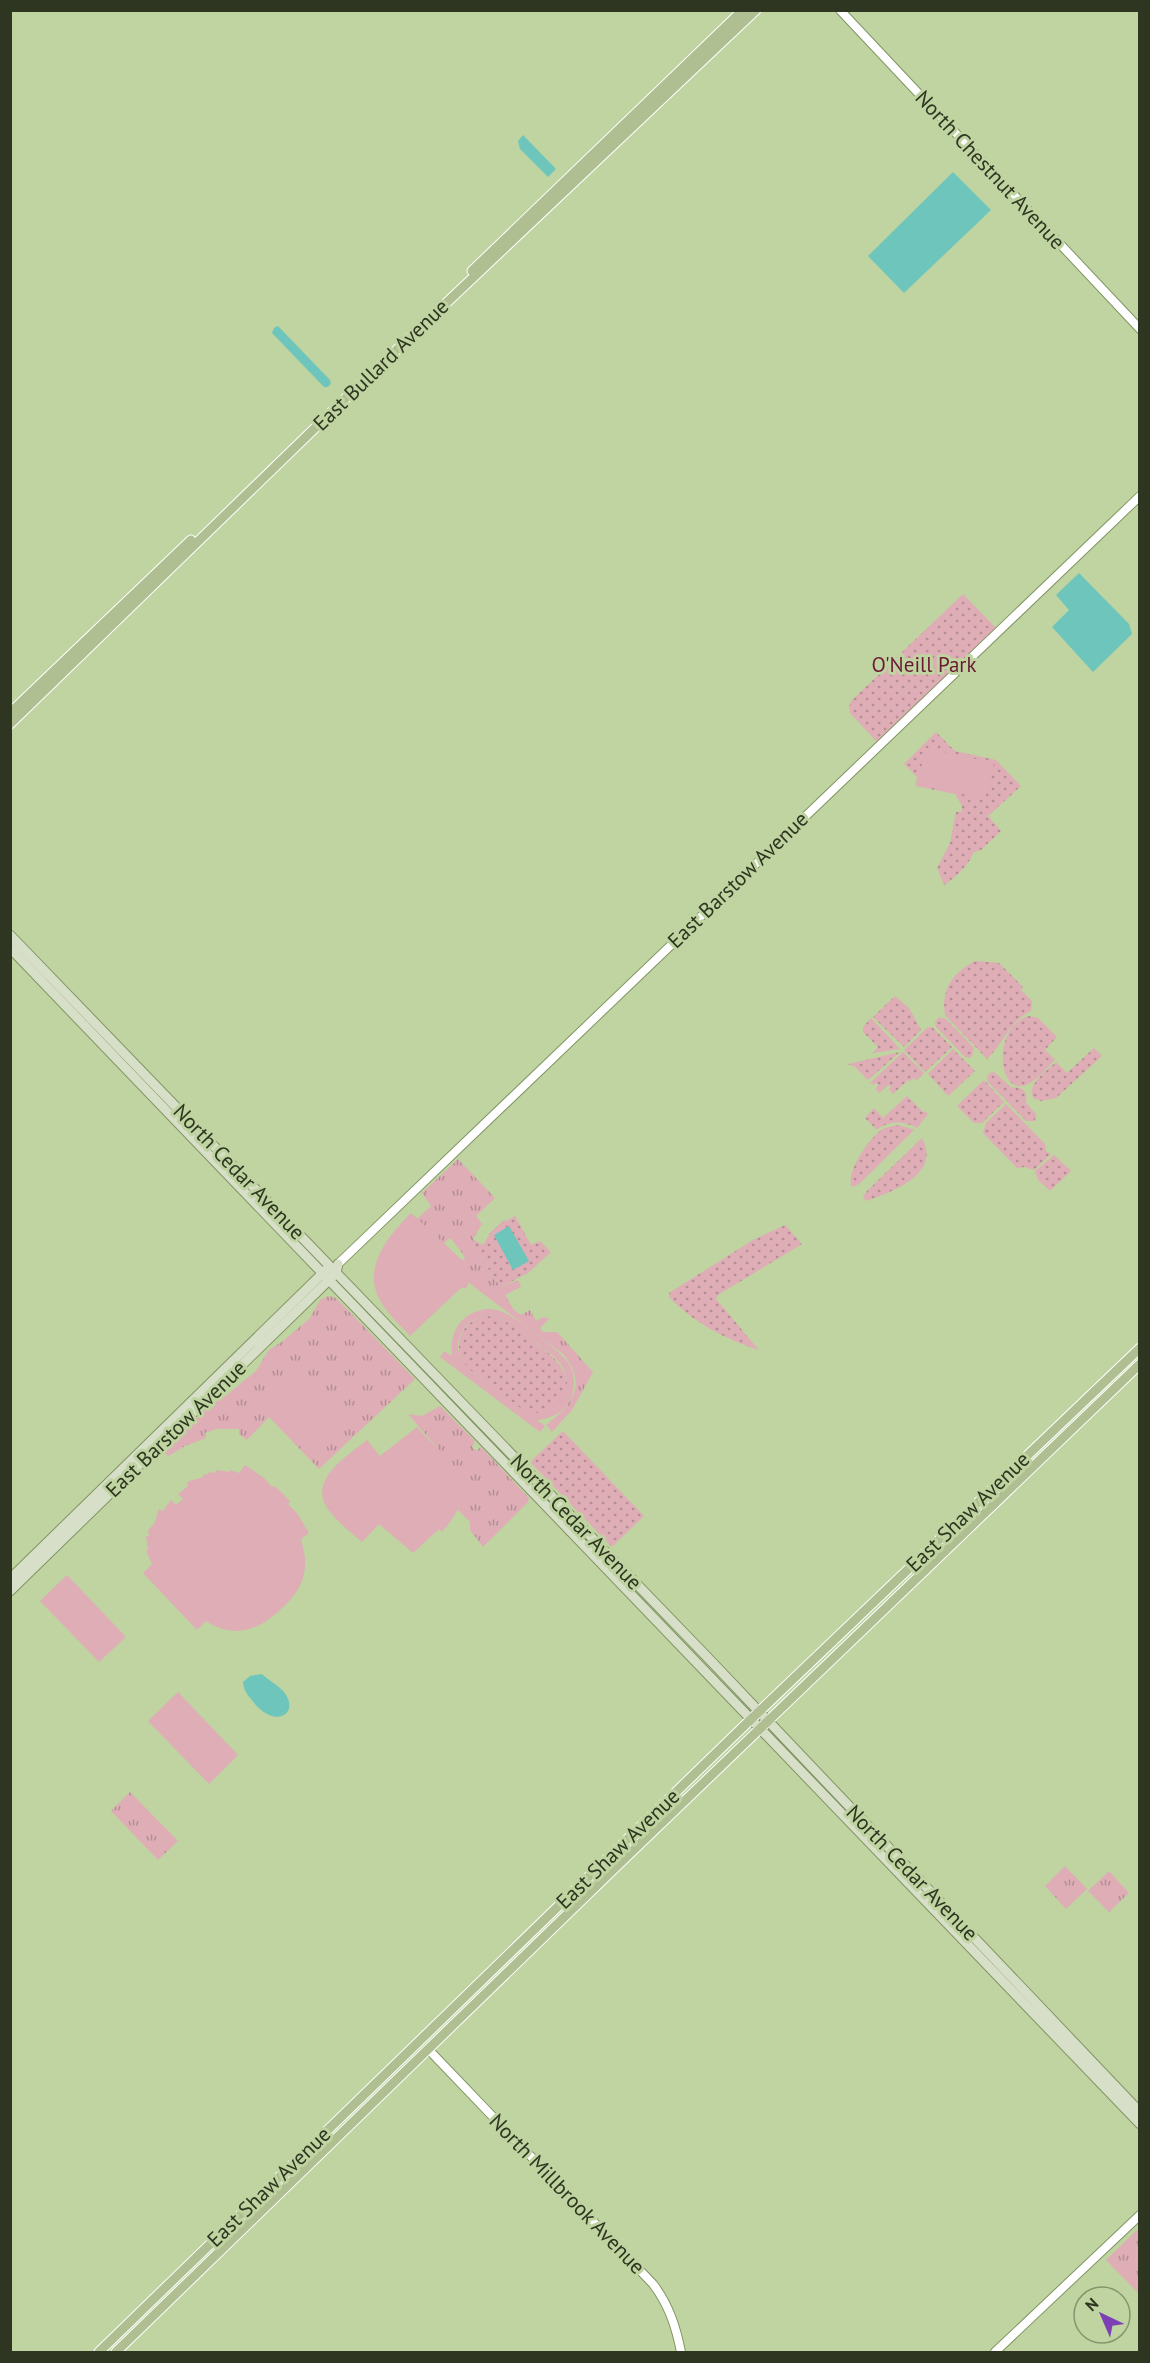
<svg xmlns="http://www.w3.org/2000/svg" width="1150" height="2363" viewBox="0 0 1150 2363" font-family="'PT Sans',sans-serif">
<defs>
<pattern id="grass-tufts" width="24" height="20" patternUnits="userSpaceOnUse" patternTransform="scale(1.5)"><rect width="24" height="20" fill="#deadb6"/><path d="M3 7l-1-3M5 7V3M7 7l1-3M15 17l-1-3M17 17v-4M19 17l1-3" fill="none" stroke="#b48e94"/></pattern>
<pattern id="park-dots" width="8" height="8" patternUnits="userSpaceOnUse" patternTransform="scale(1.5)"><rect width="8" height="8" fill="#deadb6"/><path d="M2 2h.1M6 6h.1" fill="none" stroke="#b48e94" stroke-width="1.8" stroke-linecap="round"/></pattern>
</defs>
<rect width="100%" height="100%" fill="#bfd4a0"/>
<path fill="url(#grass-tufts)" d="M458 1159 495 1198 476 1216 482 1224 473 1239 476 1241 473 1246 501 1287 518 1280 521 1287 505 1295 514 1310 521 1315 530 1310 536 1321 543 1317 549 1319 540 1328 543 1332H557L593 1372 572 1410 552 1432 546 1425C573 1404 588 1385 563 1354L469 1283C472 1263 462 1252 450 1238L443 1244 417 1219 431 1206 422 1193Z
M329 1296 336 1298 415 1379 319 1469 269 1417 247 1440 239 1434V1429H216L205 1433 206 1438 185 1446 168 1456 162 1450 204 1408 223 1398 256 1371 269 1350 283 1341 310 1318 320 1300Z
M440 1406 475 1441 472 1447 476 1451 481 1447 529 1498 528 1502 483 1547 470 1530V1522L458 1510C474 1478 426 1437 408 1414L422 1416Z
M130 1792 178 1841 158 1860 111 1811Z
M1065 1866 1087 1889 1066 1909 1045 1886Z
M1109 1871 1129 1893 1109 1912 1088 1891Z
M1139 2228V2294L1106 2260Z"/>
<path fill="url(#park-dots)" d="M963 594 996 628 877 742 850 713 849 707 851 701Z
M936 732 955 751 996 760 1021 786 988 816 1001 831 981 850 974 852C968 866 956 877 944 885L937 868 950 843 956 812H962V806L955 794 916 786 917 777 904 764Z
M975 961 999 963 1023 987 1021 990 1032 1001 1031 1011C1009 1021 1004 1043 987 1059L945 1015C941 990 952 973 975 961Z
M895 996 909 1008 921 1030 904 1047 873 1017Z
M1029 1016 1038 1018 1057 1037 1045 1050 1055 1060C1047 1068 1039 1078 1030 1083 998 1103 990 1026 1029 1016Z
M939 1017 946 1019 974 1048 972 1056 969 1058 965 1057 936 1027 935 1022Z
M871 1018 900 1049 873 1053 878 1047 863 1032V1027Z
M928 1027H932L952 1047 925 1072 904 1050Z
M1094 1048 1102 1056 1056 1098 1041 1101 1033 1098C1027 1083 1046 1072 1056 1062L1067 1073Z
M953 1049 975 1071 948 1096 928 1074Z
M900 1052 868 1080 855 1067 848 1064Z
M903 1052 924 1073 916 1081 914 1078 910 1081 908 1080 893 1094 889 1089 891 1086 888 1085 879 1093 876 1089 878 1084 876 1083 873 1085 870 1083Z
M994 1072 1012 1088C1023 1086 1028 1092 1026 1103L1036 1114 1035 1121H1026L988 1082 987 1077 990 1073Z
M984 1080 1004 1102 982 1123H974L957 1106Z
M907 1096 923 1112 925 1111 928 1114 917 1128C903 1121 889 1120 877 1130L865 1118 874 1108 883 1118Z
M1006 1104 1045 1144 1046 1151 1051 1154 1034 1170 1025 1167 1017 1168 983 1133 986 1123Z
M899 1125 914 1130 859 1184 852 1187C845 1173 868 1140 880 1131 885 1127 892 1126 899 1125Z
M922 1138C942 1174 892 1192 866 1201L863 1197 866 1192Z
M1054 1155 1071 1171 1050 1191 1038 1180 1035 1171Z
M515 1216 531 1245 540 1241 551 1252 528 1273 501 1287 473 1246 476 1241 483 1245 490 1233 504 1220 506 1221Z
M785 1225 802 1244 718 1295 716 1299C731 1316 744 1333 759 1350 725 1339 694 1323 669 1297V1293L753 1240Z
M487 1316 497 1317 507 1322C528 1338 594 1374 556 1406 548 1413 536 1415 526 1411 508 1404 486 1382 470 1370 449 1351 459 1320 487 1316Z
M563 1431 644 1516 612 1547 530 1462Z"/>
<path fill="#deadb6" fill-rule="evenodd" d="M926 748 994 763 985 799 917 784Z
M411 1213 462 1260 466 1258C470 1268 472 1278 466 1289L462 1287 410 1336C402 1327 392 1318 385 1308 358 1273 386 1238 411 1213Z
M487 1309C493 1309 499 1310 505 1313 519 1320 564 1353 570 1366 576 1377 575 1391 569 1402 562 1413 550 1419 537 1420L545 1426 540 1432 440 1357 444 1351 452 1356C449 1332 461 1312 487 1309ZM487 1316 497 1317 507 1322C522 1334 555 1352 563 1368 578 1394 547 1423 522 1409 513 1403 504 1396 496 1390 478 1376 448 1360 461 1333 466 1323 476 1318 487 1316Z
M297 1367 351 1423 316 1458 262 1402Z
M417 1427C453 1466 485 1483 442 1532L439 1529 413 1553 379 1524 362 1542C352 1533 340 1524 331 1513 304 1482 346 1457 367 1440L380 1456Z
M245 1465 264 1478 272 1487 275 1486 290 1501 288 1504 297 1513 309 1533 301 1539C303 1548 306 1557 305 1566 304 1585 294 1597 281 1609 258 1631 234 1639 206 1621L197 1630 143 1573 152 1564 146 1551 148 1550 146 1536H149L148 1530 154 1524 159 1509 163 1511 171 1500 176 1505 183 1499 178 1494 188 1486 187 1482 203 1477V1475L208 1474 209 1472 215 1473 216 1470 230 1472V1470L239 1473Z
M67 1575 126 1637 99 1662 40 1601Z
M178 1692 238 1755 209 1784 148 1721Z"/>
<path fill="#6dc5bb" d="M523 135 556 169 548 177 520 149 518 141Z
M953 172 991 210 904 293 868 256Z
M278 326 330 380 331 383 328 387H324L272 333 274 328Z
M1079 573 1129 624 1132 634 1093 672 1052 627 1069 610 1056 595Z
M509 1226 529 1261 513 1270 494 1235Z
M262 1674C268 1680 278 1685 284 1692 301 1714 274 1731 251 1699 246 1693 244 1690 243 1682L250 1676Z"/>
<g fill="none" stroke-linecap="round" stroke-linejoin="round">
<defs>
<path id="tertiary" d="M840 10 1140 329
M338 1264 1140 496
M428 2049 653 2284C669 2305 676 2327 681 2352
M995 2352 1140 2215"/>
<path id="secondary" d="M10 935 712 1662 1140 2112
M10 948 1140 2124
M10 1579 327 1269
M10 1591 329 1280 336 1273 338 1264"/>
<path id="primary" d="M472 271 743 10
M10 713 191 540
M10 724 349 395 756 10
M99 2352 745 1725 1140 1348
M116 2352 620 1863 1140 1364"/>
</defs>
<use href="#tertiary" stroke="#819563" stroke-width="10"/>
<use href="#secondary" stroke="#819563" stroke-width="11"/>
<use href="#primary" stroke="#fff" stroke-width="11"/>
<use href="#tertiary" stroke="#fff" stroke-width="8"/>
<use href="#secondary" stroke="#d7dfc8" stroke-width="9"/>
<use href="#primary" stroke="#afbf92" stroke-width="9"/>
</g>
<g text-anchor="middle" stroke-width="6" stroke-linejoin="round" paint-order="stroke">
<g font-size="21" fill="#2e3621" stroke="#bfd4a0">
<text transform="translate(990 170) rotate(47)" y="7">North Chestnut Avenue</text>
<text transform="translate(381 365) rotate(-44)" y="7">East Bullard Avenue</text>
<text transform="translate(738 880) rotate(-44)" y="7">East Barstow Avenue</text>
<text transform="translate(239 1172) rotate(46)" y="7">North Cedar Avenue</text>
<text transform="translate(176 1429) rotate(-44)" y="7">East Barstow Avenue</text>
<text transform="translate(968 1512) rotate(-44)" y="7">East Shaw Avenue</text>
<text transform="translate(576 1522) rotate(46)" y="7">North Cedar Avenue</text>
<text transform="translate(618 1849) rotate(-44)" y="7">East Shaw Avenue</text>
<text transform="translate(912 1873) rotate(46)" y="7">North Cedar Avenue</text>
<text transform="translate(269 2187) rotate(-44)" y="7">East Shaw Avenue</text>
<text transform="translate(567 2194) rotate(46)" y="7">North Millbrook Avenue</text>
</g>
<g font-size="21" fill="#6c1a34" stroke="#bfd4a0">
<text x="924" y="672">O'Neill Park</text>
</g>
</g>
<rect width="1150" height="2363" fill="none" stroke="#2e3621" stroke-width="24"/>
<g transform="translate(1102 2315) rotate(316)"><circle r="28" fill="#bfd4a0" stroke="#85956d" stroke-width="1.5"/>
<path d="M0-4.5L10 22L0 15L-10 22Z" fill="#7e3fb4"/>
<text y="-9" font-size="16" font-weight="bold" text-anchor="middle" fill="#2e3621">N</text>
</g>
</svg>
